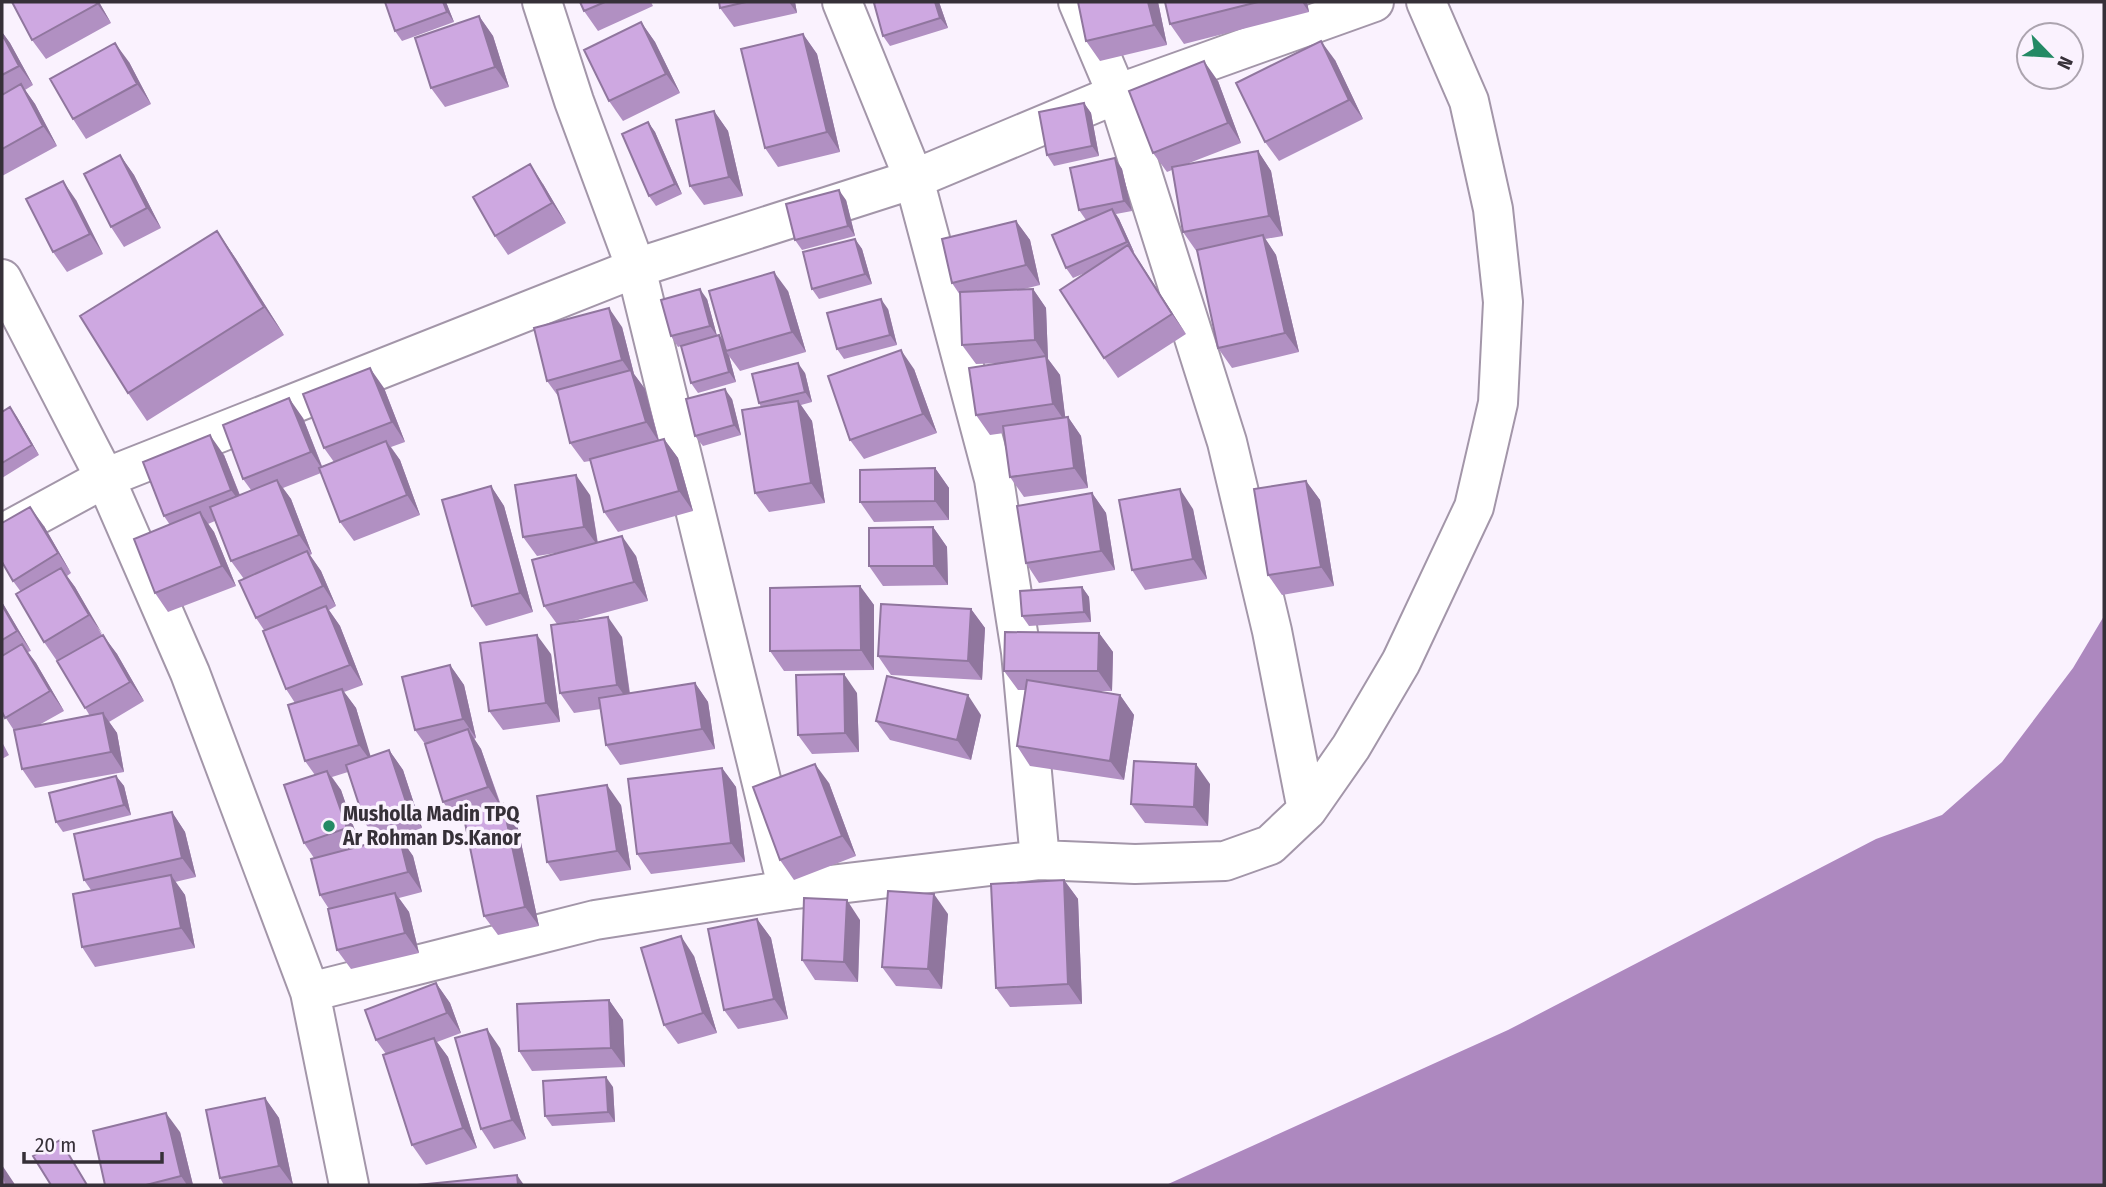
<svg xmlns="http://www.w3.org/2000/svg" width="2106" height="1187" viewBox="0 0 2106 1187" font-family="'Fira Sans Condensed',sans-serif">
<rect width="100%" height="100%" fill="#faf2fe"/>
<path fill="#ad88bf" d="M2104 616V1185H1166L1508 1030 1876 839 1942 815 2002 762 2073 668Z"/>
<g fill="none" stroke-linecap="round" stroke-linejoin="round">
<defs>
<path id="street" d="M542 2 574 101 636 268 788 890
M842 2 914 179 994 479 1021 652 1040 860
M2 279 105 478 190 673 310 992 349 1185
M2 534 105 478 636 268 914 179 1117 94 1374 2
M1307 810 1351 747 1401 662 1474 507 1498 403 1503 302 1493 209 1469 101 1426 2
M310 992 595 920 788 890 1040 860 1135 864 1225 861 1270 845 1307 810 1272 631 1227 442 1117 94 1078 2"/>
</defs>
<use href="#street" stroke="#a396a9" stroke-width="42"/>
<use href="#street" stroke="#fff" stroke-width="38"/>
</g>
<path fill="#b190c2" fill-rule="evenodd" d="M99 2 111 23 46 59 32 40Z
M385 2H446L454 22 402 41 395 31Z
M580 2H651L653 6 598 31 584 11Z
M719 2H795L797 13 734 27 720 8Z
M876 2H939L948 28 890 46 883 36Z
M1078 2H1158L1167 45 1100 61 1086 41Z
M1165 2H1307L1309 12 1184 44 1170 24Z
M479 16 493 36 509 87 445 107 431 88Z
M641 22 655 42 680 93 623 121 609 101Z
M2 32 10 43 33 85 25 90 35 104 57 146 2 176Z
M803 34 817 54 840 152 778 167 765 148Z
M1335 60 1363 119 1279 161 1265 142Z
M129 62 151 104 86 139 73 119Z
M1218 81 1241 143 1184 165 1258 151 1271 171 1283 236 1265 239 1276 255 1299 352 1232 368 1218 348 1197 252 1183 232 1172 170 1167 172 1153 153Z
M1084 103 1091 113 1099 156 1054 166 1047 155Z
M714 111 728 131 743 196 704 205 690 186Z
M648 122 655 132 682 194 656 206 649 196Z
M120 155 134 175 161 228 124 247 111 227Z
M1115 158 1122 169 1132 211 1116 214 1119 219 1134 252 1133 253 1186 334 1118 378 1104 358 1085 273 1073 278 1066 268 1086 220 1079 210Z
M543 184 566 223 508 255 495 236Z
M76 200 103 254 67 272 53 252Z
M846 200 855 236 802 250 795 240Z
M1016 221 1030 240 1040 285 1024 289H1033L1046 308 1048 359 1060 375 1065 417H1068L1081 436 1088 488 1024 497 1010 477 1004 433 990 435 976 415 1004 363 976 364 962 345 960 295 952 283Z
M217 231 236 259 284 335 147 421 128 393Z
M855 239 862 249 872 284 819 299 812 289Z
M788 291 806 352 740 371 729 356 736 382 698 393 691 383 681 346 678 347 671 336 707 299 717 336 723 340Z
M888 309 897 345 844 359 837 349Z
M622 327 634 374 645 389 659 440 664 439 678 458 693 511 618 532 604 512 590 461 584 462 570 443 558 396 547 381Z
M914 369 937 433 864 459 850 440Z
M805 373 812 402 801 405 812 421 825 503 769 512 755 493 761 407 759 403Z
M384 388 405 442 391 447 400 460 420 515 354 541 340 522 321 473 283 488 291 499 312 554 310 555 321 571 336 606 329 610 340 626 363 685 344 692 356 708 370 757 389 750 403 770 422 828 389 839 399 836 413 856 422 892 399 898 409 912 419 953 351 969 337 950 329 909 320 895 314 858 304 843 315 775 305 761 295 703 286 689 264 630 256 618 244 579 231 561 215 521 208 524 214 532 236 586 168 612 155 593 170 525 164 516 224 455 240 495 251 490 243 479 303 418 322 466 334 462 324 448ZM348 772 365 823 378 842 360 846 341 790 332 777Z
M732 399 741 435 703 446 695 436Z
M10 407 39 455 2 478V412Z
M935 468 949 488V520L874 522 860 502Z
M1306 481 1320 500 1334 586 1282 595 1268 575Z
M491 486 504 506 533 612 486 626 472 606Z
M1092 493 1106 513 1115 570 1039 583 1026 563Z
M590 495 598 543 636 556 648 601 567 623 622 637 630 693 695 683 708 702 715 749 620 765 606 745 601 709 574 713 560 693 557 624 544 606 562 552 537 556 523 537Z
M1193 509 1207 579 1145 590 1132 570Z
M44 526 71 573 67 576 75 587 102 635 117 654 144 701 109 722 117 733 124 772 35 788 22 769 15 732 2 712V602L31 651 28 652 36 663 64 711 39 725 90 716 57 661 44 642 21 592 13 581Z
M933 527 947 547 948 585 883 586 869 566Z
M860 586 874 605V670L784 671 770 651Z
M1082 587 1089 597 1091 622 1029 626 1022 616Z
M971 609 985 628 982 680 891 675 878 656Z
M1099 633 1113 652 1112 691H1093L1120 695 1134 715 1124 780 1030 766 1017 746 1025 690H1018L1004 671Z
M551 654 560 722 503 730 489 711Z
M450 665 464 685 476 738 474 739 481 749 501 805 517 824 539 926 498 935 484 916 464 819 457 821 443 802 425 744 415 730Z
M857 693 859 752 812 754 798 735Z
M981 715 971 760 890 740 876 721Z
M2 742 9 755 2 759Z
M722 768 736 787 745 862 651 874 637 854Z
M116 776 124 786 131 815 63 832 56 822Z
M829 783 856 856 794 880 780 860Z
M1210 784 1208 826 1145 823 1131 804Z
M621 805 631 870 560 881 547 862Z
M172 812 185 832 196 877 175 882 185 895 195 948 95 967 82 947 91 890 84 880Z
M1064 880 1078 899 1082 1004 1010 1007 996 988Z
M948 914 942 989 896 986 882 967Z
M757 919 771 938 788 1019 738 1029 724 1010Z
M860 920 858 982 815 980 802 960Z
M694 956 717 1033 678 1044 664 1025Z
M436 983 450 1003 461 1033 437 1042 448 1057 477 1148 426 1165 412 1145 386 1054 376 1040Z
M609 1000 623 1020 625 1067 532 1071 519 1051Z
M500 1048 526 1139 494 1149 481 1129Z
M613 1087 615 1122 552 1126 545 1116Z
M265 1098 279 1118 293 1185H224L220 1178Z
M180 1132 193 1185H105Z"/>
<path fill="#90769e" d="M96 2H99L111 23Z
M443 2H446L454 22 447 12Z
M789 2H795L797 13Z
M935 2H939L948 28 940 18Z
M1148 2H1158L1167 45 1154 25Z
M1302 2H1307L1309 12Z
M479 16 493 36 509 87 495 67Z
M641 22 655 42 680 93 666 74Z
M2 32 10 43 33 85 19 66 2 34Z
M803 34 817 54 840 152 827 132Z
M1321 41 1335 60 1363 119 1349 100Z
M115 43 129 62 151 104 137 84Z
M1204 61 1218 81 1241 143 1228 123Z
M21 84 35 104 57 146 43 126Z
M1084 103 1091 113 1099 156 1092 146Z
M714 111 728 131 743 196 729 177Z
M648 122 655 132 682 194 675 184Z
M1258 151 1271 171 1283 236 1269 216Z
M120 155 134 175 161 228 147 208Z
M1115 158 1122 169 1132 211 1124 201Z
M530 164 543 184 566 223 552 203Z
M63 181 76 200 103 254 90 234Z
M839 190 846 200 855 236 848 226Z
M1112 209 1119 219 1134 252 1127 242Z
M1016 221 1030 240 1040 285 1026 265Z
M217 231 236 259 284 335 264 307Z
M1263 235 1276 255 1299 352 1285 333Z
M855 239 862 249 872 284 865 274Z
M1128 245 1141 264 1186 334 1172 314Z
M774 272 788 291 806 352 792 332Z
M700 289 707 299 717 336 710 326Z
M1033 289 1046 308 1048 359 1060 375 1066 423 1053 404 1046 357 1035 340Z
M881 299 888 309 897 345 890 335Z
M609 308 622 327 634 374 645 389 659 442 646 422 633 376 622 360Z
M719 335 727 345 726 351 729 356 736 382 729 372Z
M901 350 914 369 937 433 923 414Z
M798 363 805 373 812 402 805 392Z
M370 368 384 388 405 442 392 422Z
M725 389 732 399 741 435 734 425Z
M289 398 303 418 324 472 311 452Z
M798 401 812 421 825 503 811 483Z
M10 407 17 417 39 455 32 445Z
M1068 417 1081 436 1088 488 1074 468Z
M210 435 224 455 245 509 231 490Z
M664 439 678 458 693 511 679 491Z
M386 441 400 460 420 515 407 495Z
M935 468 949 488V520L935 501Z
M576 475 590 495 598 546 584 527Z
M277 480 291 499 312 554 299 535Z
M1306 481 1320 500 1334 586 1321 567Z
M491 486 504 506 533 612 520 593Z
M1180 489 1193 509 1207 579 1193 559Z
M1092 493 1106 513 1115 570 1101 551Z
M30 507 44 526 71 573 58 553Z
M200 512 214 532 236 586 222 566Z
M933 527 947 547 948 585 934 566Z
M622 536 636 556 648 601 634 582Z
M307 551 321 571 336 606 323 586Z
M61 568 75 587 103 635 89 615Z
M860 586 874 605V670L861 650Z
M1082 587 1089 597 1091 622 1084 612Z
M2 602 31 651 17 631 2 605Z
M326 606 340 626 363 685 350 665Z
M971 609 985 628 982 680 968 661Z
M608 617 622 637 631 705 617 685Z
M1099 633 1113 652 1112 691 1098 671Z
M103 635 117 654 144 701 130 682Z
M537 635 551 654 560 722 546 703Z
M22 644 36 663 64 711 50 691Z
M450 665 464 685 476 738 463 719Z
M844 674 857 693 859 752 845 733Z
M695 683 708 702 715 749 702 729Z
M342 689 356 708 373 764 359 745Z
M968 695 981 715 971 760 957 740Z
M1120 695 1134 715 1124 780 1110 761Z
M103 713 117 733 124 772 111 752Z
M468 729 481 749 501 807 488 787Z
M389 750 403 770 422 828 408 808Z
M815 764 829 783 856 856 842 836Z
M1196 764 1210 784 1208 826 1194 807Z
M722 768 736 787 745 862 731 843Z
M327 771 341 790 361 848 347 828Z
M116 776 124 786 131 815 124 805Z
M607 785 621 805 631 870 617 851Z
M503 804 517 824 539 926 525 907Z
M172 812 185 832 196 877 182 858Z
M399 836 413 856 422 892 408 872Z
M171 875 185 895 195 948 181 928Z
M1064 880 1078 899 1082 1004 1068 984Z
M395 893 409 912 419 953 405 933Z
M934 894 948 914 942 989 928 969Z
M847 900 860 920 858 982 844 962Z
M757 919 771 938 788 1019 774 999Z
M681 936 694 956 717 1033 703 1013Z
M436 983 450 1003 461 1033 447 1013Z
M609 1000 623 1020 625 1067 611 1048Z
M487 1029 500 1048 526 1139 512 1120Z
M434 1038 448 1057 477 1148 463 1128Z
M606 1077 613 1087 615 1122 608 1112Z
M265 1098 279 1118 293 1185 279 1166Z
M166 1113 180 1132 193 1185H187L181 1176Z
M2 1165 14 1183 15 1185H6Z
M517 1175 524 1185H518Z"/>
<path fill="#cea8e1" stroke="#90769e" stroke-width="2" d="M12 2H96L97 4 32 40Z
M385 2H443L447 12 395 31Z
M580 2H605L584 11Z
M719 2H746L720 8Z
M876 2H935L940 18 883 36 874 3Z
M1078 2H1148L1154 25 1086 41Z
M1165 2H1258L1170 24Z
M479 16 495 67 431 88 415 38Z
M641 22 666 74 609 101 584 50Z
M2 34 19 66 2 75Z
M803 34 827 132 765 148 741 49Z
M1321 41 1349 100 1265 142 1236 83Z
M115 43 137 84 73 119 50 79Z
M1204 61 1228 123 1153 153 1129 91Z
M21 84 43 126 2 149V95Z
M1084 103 1092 146 1047 155 1039 112Z
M714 111 729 177 690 186 676 120Z
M648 122 675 184 649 196 622 134Z
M1258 151 1269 216 1183 232 1172 167Z
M120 155 147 208 111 227 84 174Z
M1115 158 1124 201 1079 210 1070 168Z
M530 164 552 203 495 236 473 197Z
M63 181 90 234 53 252 26 199Z
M839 190 848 226 795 240 786 204Z
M1112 209 1127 242 1066 268 1052 235Z
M1016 221 1026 265 952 283 942 239Z
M217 231 264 307 128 393 80 316Z
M1263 235 1285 333 1218 348 1197 250Z
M855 239 865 274 812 289 803 252Z
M1128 245 1172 314 1104 358 1060 290Z
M774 272 792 332 726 351 709 291Z
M700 289 710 326 671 336 661 300Z
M1033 289 1035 340 962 345 960 292Z
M881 299 890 335 837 349 827 313Z
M609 308 622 360 547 381 534 328Z
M719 335 729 372 691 383 681 346Z
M901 350 923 414 850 440 828 376Z
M1046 356 1053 404 976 415 969 368Z
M798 363 805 392 759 403 752 374Z
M370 368 392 422 324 448 303 394Z
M631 370 646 422 570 443 557 390Z
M725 389 734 425 695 436 686 399Z
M289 398 311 452 243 479 223 425Z
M798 401 811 483 755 493 742 410Z
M10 407 32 445 2 463V412Z
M1068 417 1074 468 1010 477 1003 426Z
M210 435 231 490 164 516 143 462Z
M664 439 679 491 604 512 590 459Z
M386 441 407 495 340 522 319 468Z
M935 468V501L860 502V470Z
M576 475 584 527 523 537 515 485Z
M277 480 299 535 231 561 210 507Z
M1306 481 1321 567 1268 575 1254 489Z
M491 486 520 593 472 606 442 500Z
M1180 489 1193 559 1132 570 1119 500Z
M1092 493 1101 551 1026 563 1017 506Z
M30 507 58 553 13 581 2 562V523Z
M200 512 222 566 155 593 134 539Z
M933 527 934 566H869V528Z
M622 536 634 582 544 606 532 560Z
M307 551 323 586 256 618 239 581Z
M61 568 89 615 44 642 16 594Z
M860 586 861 650 770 651V588Z
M1082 587 1084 612 1022 616 1020 591Z
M881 604 971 609 968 661 878 656Z
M2 605 17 631 2 640Z
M326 606 350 665 286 689 263 631Z
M608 617 617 685 560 693 551 625Z
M1005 632 1099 633 1098 671H1004Z
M103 635 130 682 85 708 57 661Z
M537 635 546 703 489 711 480 643Z
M22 644 50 691 5 718 2 712V656Z
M450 665 463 719 415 730 402 677Z
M844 674 845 733 798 735 796 675Z
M887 676 968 695 957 740 876 721Z
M1027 680 1120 695 1110 761 1017 746Z
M695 683 702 729 606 745 599 698Z
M342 689 359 745 305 761 288 705Z
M103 713 111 752 22 769 14 730Z
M468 729 488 787 443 802 425 744Z
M389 750 408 808 365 823 346 765Z
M1134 761 1196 764 1194 807 1131 804Z
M815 764 842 836 780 860 753 787Z
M722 768 731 843 637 854 628 779Z
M327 771 347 828 304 843 284 785Z
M116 776 124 805 56 822 49 793Z
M607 785 617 851 547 862 537 796Z
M503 804 525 907 484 916 463 813Z
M172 812 182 858 84 880 74 834Z
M399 836 408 872 320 895 311 859Z
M171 875 181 928 82 947 73 894Z
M1064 880 1068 984 996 988 991 884Z
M888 891 934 894 928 969 882 967Z
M395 893 405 933 337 950 328 909Z
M804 898 847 900 844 962 802 960Z
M757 919 774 999 724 1010 708 929Z
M681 936 703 1013 664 1025 641 948Z
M436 983 447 1013 376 1040 365 1010Z
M609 1000 611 1048 519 1051 517 1004Z
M487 1029 512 1120 481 1129 455 1038Z
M434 1038 463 1128 412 1145 383 1055Z
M606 1077 608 1112 545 1116 543 1081Z
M265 1098 279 1166 220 1178 206 1110Z
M166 1113 181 1176 146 1185H105L93 1131Z
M60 1140 87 1185H51L33 1156Z
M2 1168 6 1185H2Z
M517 1175 518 1185H417Z"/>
<circle fill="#248a65" stroke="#faf2fe" stroke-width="2.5" cx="329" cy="826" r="7"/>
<g text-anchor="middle" stroke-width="7" stroke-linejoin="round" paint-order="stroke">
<g font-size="21" font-weight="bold" fill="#363038" stroke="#faf2fe" text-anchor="start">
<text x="343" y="821">Musholla Madin TPQ<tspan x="343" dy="24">Ar Rohman Ds.Kanor</tspan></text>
</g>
</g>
<rect width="2106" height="1187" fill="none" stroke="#363038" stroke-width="7"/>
<g transform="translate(2050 56) rotate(115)"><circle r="33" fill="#faf2fe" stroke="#aca4af" stroke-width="2"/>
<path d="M0-5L12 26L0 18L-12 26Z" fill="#248a65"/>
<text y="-10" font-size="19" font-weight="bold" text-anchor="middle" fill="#363038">N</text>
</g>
<path d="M24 1152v10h138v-10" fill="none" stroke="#363038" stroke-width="3.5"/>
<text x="35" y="1152" font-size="21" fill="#363038" stroke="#faf2fe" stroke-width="5" paint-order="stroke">20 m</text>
</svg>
